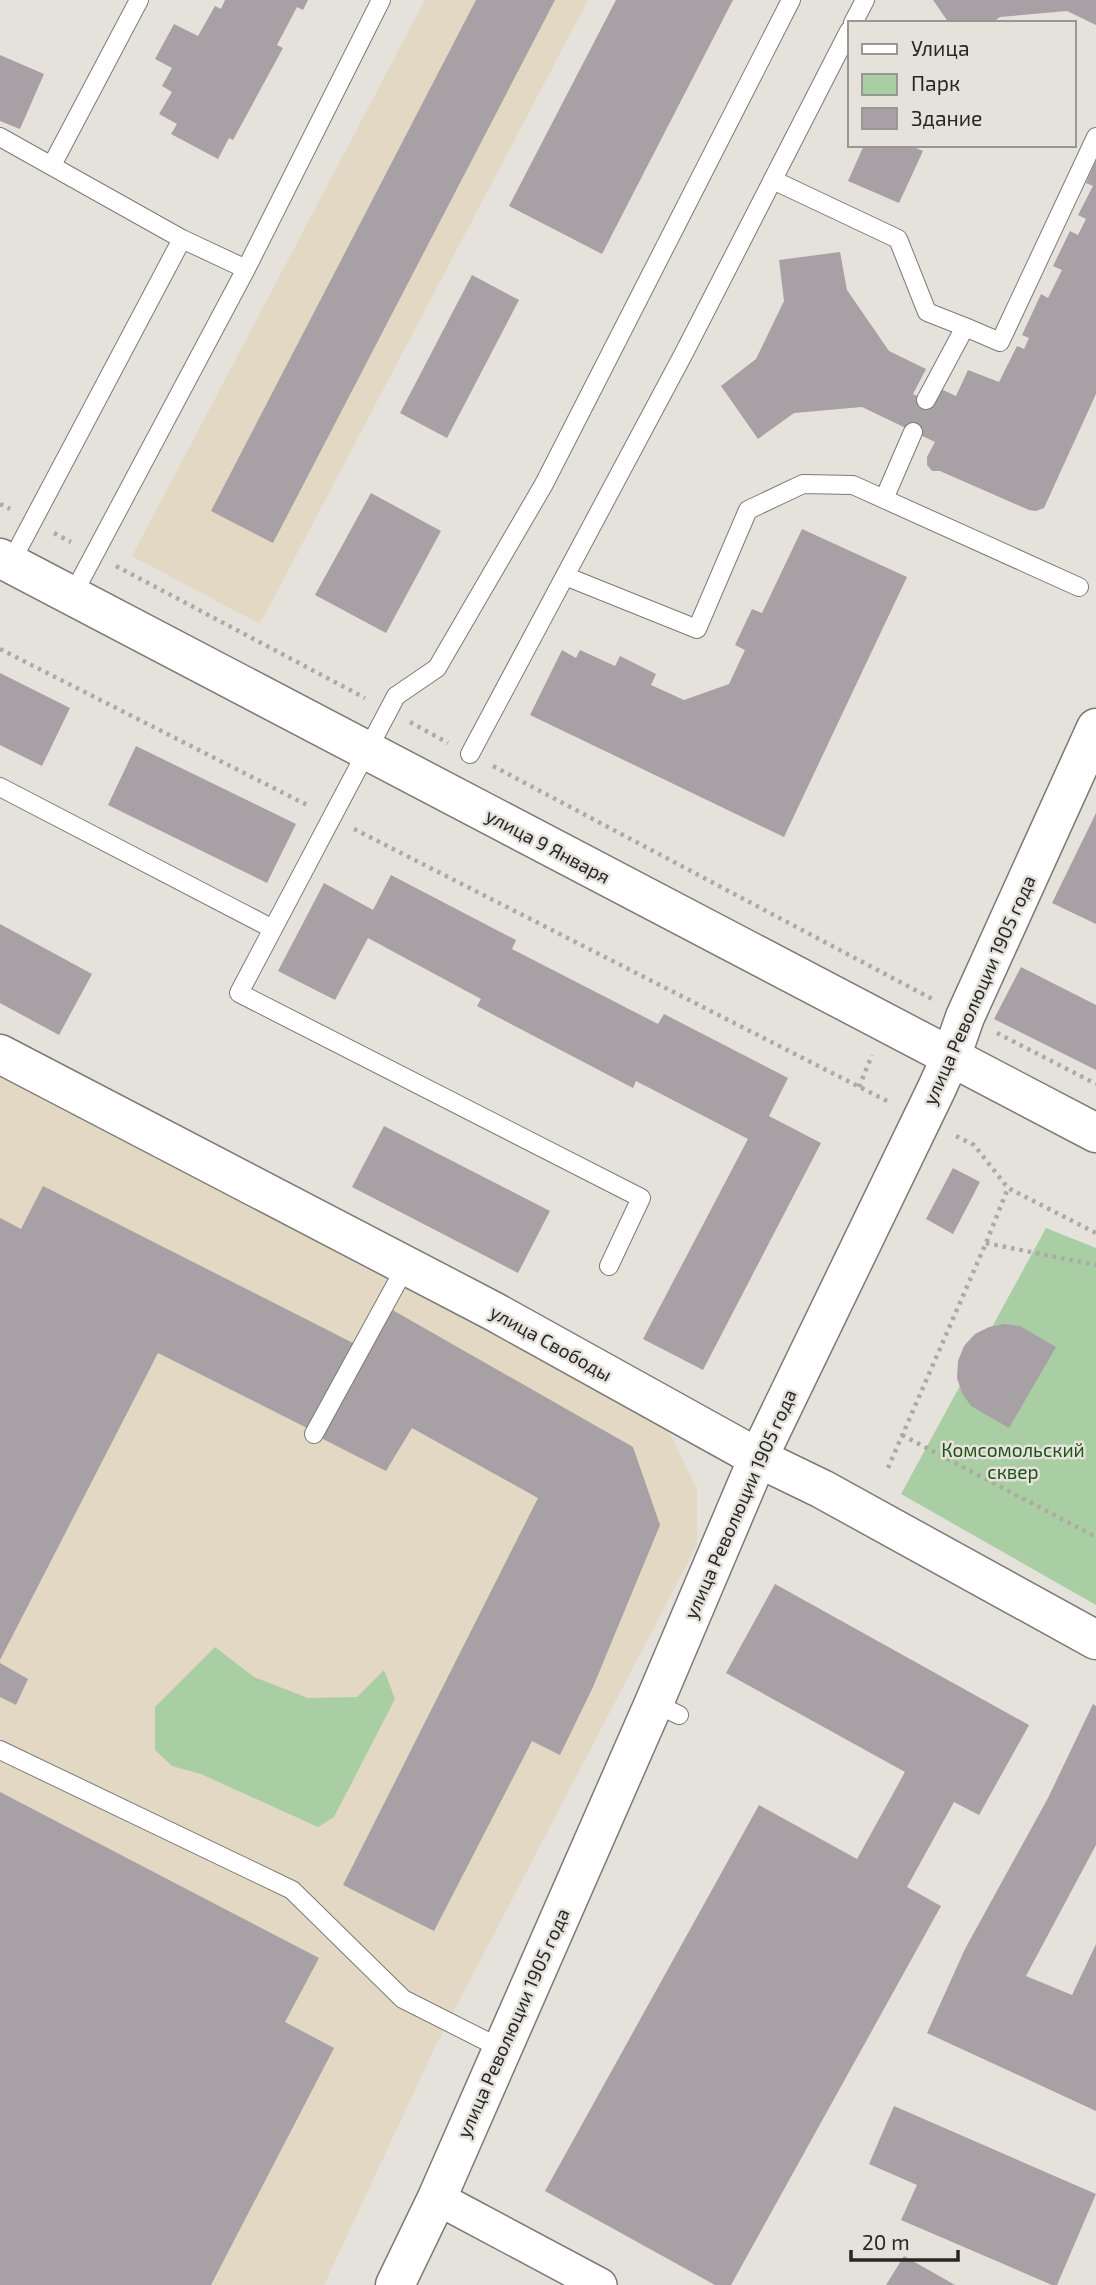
<svg xmlns="http://www.w3.org/2000/svg" width="1096" height="2285" viewBox="0 0 1096 2285" font-family="'Exo 2',sans-serif">
<rect width="100%" height="100%" fill="#e5e2dc"/>
<path fill="#e2d8c3" d="M425 0H588L260 624 132 556Z
M0 1059 669 1432 697 1489V1545L435 2047 324 2285H0Z"/>
<path fill="#aacea4" d="M1046 1228 1096 1248V1605L901 1494Z
M215 1647 254 1677 308 1698 357 1697 384 1670 395 1699 334 1817 318 1827 201 1774 172 1766 155 1750V1707Z"/>
<path fill="#a7a0a4" d="M225 0H308L303 10 297 7 277 45 283 48 233 140 229 138 218 159 171 134 177 124 159 114 172 92 162 86 172 68 155 59 174 24 198 36 215 6 221 9Z
M476 0H555L273 543 211 511Z
M616 0H733L602 254 509 206Z
M933 0H1096V25L1067 11 1000 17 992 23H949Z
M0 55 44 74 20 129 0 121Z
M864 145H909L923 151 899 203 848 181Z
M1096 160V394L1044 508 1036 511 1029 510 940 471H932L927 465V457L935 442 862 407 794 413 758 439 721 386 756 359 784 301 779 260 840 252 847 290 889 351 926 369 913 394 934 404 941 389 956 396 968 370 999 382 1017 346 1024 349 1029 338 1022 335 1041 294 1048 298 1062 270 1053 266 1070 231 1078 235 1086 219 1078 215 1093 186 1086 183Z
M472 275 519 300 447 438 400 413Z
M371 493 441 531 386 633 315 595Z
M802 529 907 577 784 837 530 715 562 650 576 658 580 650 615 666 620 656 656 674 651 685 684 700 729 684 745 650 735 645 752 609 762 613Z
M0 673 70 708 42 766 0 745Z
M136 746 296 824 267 883 108 805Z
M1096 813V924L1052 903Z
M391 875 516 940 512 949 658 1024 664 1014 788 1078 769 1116 821 1143 703 1370 643 1339 748 1139 636 1081 633 1088 507 1022 477 1006 481 999 368 938 335 1000 278 971 324 883 373 910Z
M0 924 92 974 59 1035 0 1003Z
M1021 967 1096 1005V1070L994 1019Z
M384 1126 550 1211 518 1273 352 1187Z
M953 1168 980 1182 953 1234 926 1219Z
M43 1186 353 1343 309 1429 158 1353 0 1660V1218L21 1229Z
M389 1308 633 1447 660 1525 593 1687 560 1755 532 1741 434 1931 343 1885 538 1498 412 1428 386 1471 319 1437Z
M1004 1324 1020 1326 1056 1347 1009 1428 971 1406 962 1393 957 1378 958 1361 964 1346 975 1334 989 1327Z
M775 1584 1029 1725 979 1815 954 1802 907 1887 941 1906 731 2285H715L545 2191 759 1805 857 1859 905 1772 726 1673Z
M0 1663 28 1679 16 1705 0 1697Z
M1093 1704 1096 1706V1845L1026 1976 1072 1995 1096 1944V2111L927 2033 965 1949 1048 1798Z
M0 1792 319 1958 285 2022 334 2048 211 2285H0Z
M894 2106 1096 2194 1057 2285H1052L901 2220 917 2185 869 2164Z
M904 2256 955 2285H886Z"/>
<g fill="none" stroke-linecap="round" stroke-linejoin="round">
<defs>
<path id="service" d="M853 23 865 0
M0 137 182 239 246 269 381 0
M52 165 139 0
M773 180 898 239 927 312 965 327
M926 400 965 327 1000 342 1096 137
M884 499 913 432
M10 564 182 239
M565 576 697 629 748 510 803 484 853 485 1079 587
M72 596 246 269
M470 754 684 353 849 31
M0 787 273 929
M609 1266 641 1198 239 993 396 696 437 668 544 484 791 0
M314 1434 406 1266
M654 1703 679 1715
M0 1750 292 1890 403 1999 502 2049"/>
<path id="minor" d="M437 2198 600 2285"/>
<path id="tertiary" d="M395 2285 437 2198 654 1703 758 1458 936 1090 951 1057 965 1017 1096 728"/>
<path id="secondary" d="M0 558 1096 1133
M0 1054 493 1311 758 1458 822 1489 1096 1640"/>
</defs>
<use href="#service" stroke="#7d7a75" stroke-width="20"/>
<use href="#minor" stroke="#7d7a75" stroke-width="36"/>
<use href="#tertiary" stroke="#7d7a75" stroke-width="41"/>
<use href="#secondary" stroke="#7d7a75" stroke-width="41"/>
<path stroke="#acaaa4" stroke-width="4.5" stroke-dasharray="3.5 5" stroke-linecap="butt" d="M0 504 10 509
M54 533 71 542
M116 566 365 698
M0 649 309 806
M410 722 448 743
M493 766 934 1000
M354 829 889 1102
M997 1033 1096 1084
M859 1087 872 1055
M956 1136 974 1145 1008 1188 1096 1233
M986 1243 1096 1265
M902 1435 1096 1537
M888 1468 986 1243 1008 1188"/>
<use href="#service" stroke="#fff" stroke-width="18"/>
<use href="#minor" stroke="#fff" stroke-width="33"/>
<use href="#tertiary" stroke="#fff" stroke-width="38"/>
<use href="#secondary" stroke="#fff" stroke-width="38"/>
</g>
<g text-anchor="middle" stroke-width="5" stroke-linejoin="round" paint-order="stroke">
<g font-size="19" fill="#282724" stroke="#e5e2dc">
<text transform="translate(548 846) rotate(28)" y="7">улица 9 Января</text>
<text transform="translate(979 990) rotate(-66)" y="7">улица Революции 1905 года</text>
<text transform="translate(551 1343) rotate(29)" y="7">улица Свободы</text>
<text transform="translate(740 1504) rotate(-66)" y="7">улица Революции 1905 года</text>
<text transform="translate(513 2023) rotate(-66)" y="7">улица Революции 1905 года</text>
</g>
<g font-size="19" fill="#1c5214" stroke="#e5e2dc">
<text x="1013" y="1457">Комсомольский<tspan x="1013" dy="22">сквер</tspan></text>
</g>
</g>
<rect x="848" y="21" width="228" height="126" fill="#e5e2dc" stroke="#999792" stroke-width="2"/>
<rect x="862" y="44" width="35" height="10" fill="#ffffff" stroke="#999792" stroke-width="2"/>
<text x="911" y="56" font-size="21" fill="#282724">Улица</text>
<rect x="862" y="74" width="35" height="21" fill="#aacea4" stroke="#999792" stroke-width="2"/>
<text x="911" y="91" font-size="21" fill="#282724">Парк</text>
<rect x="862" y="108" width="35" height="21" fill="#a7a0a4" stroke="#999792" stroke-width="2"/>
<text x="911" y="126" font-size="21" fill="#282724">Здание</text>
<path d="M851 2250v10h107v-10" fill="none" stroke="#282724" stroke-width="3.5"/>
<text x="862" y="2250" font-size="21" fill="#282724" stroke="#e5e2dc" stroke-width="5" paint-order="stroke">20 m</text>
</svg>
